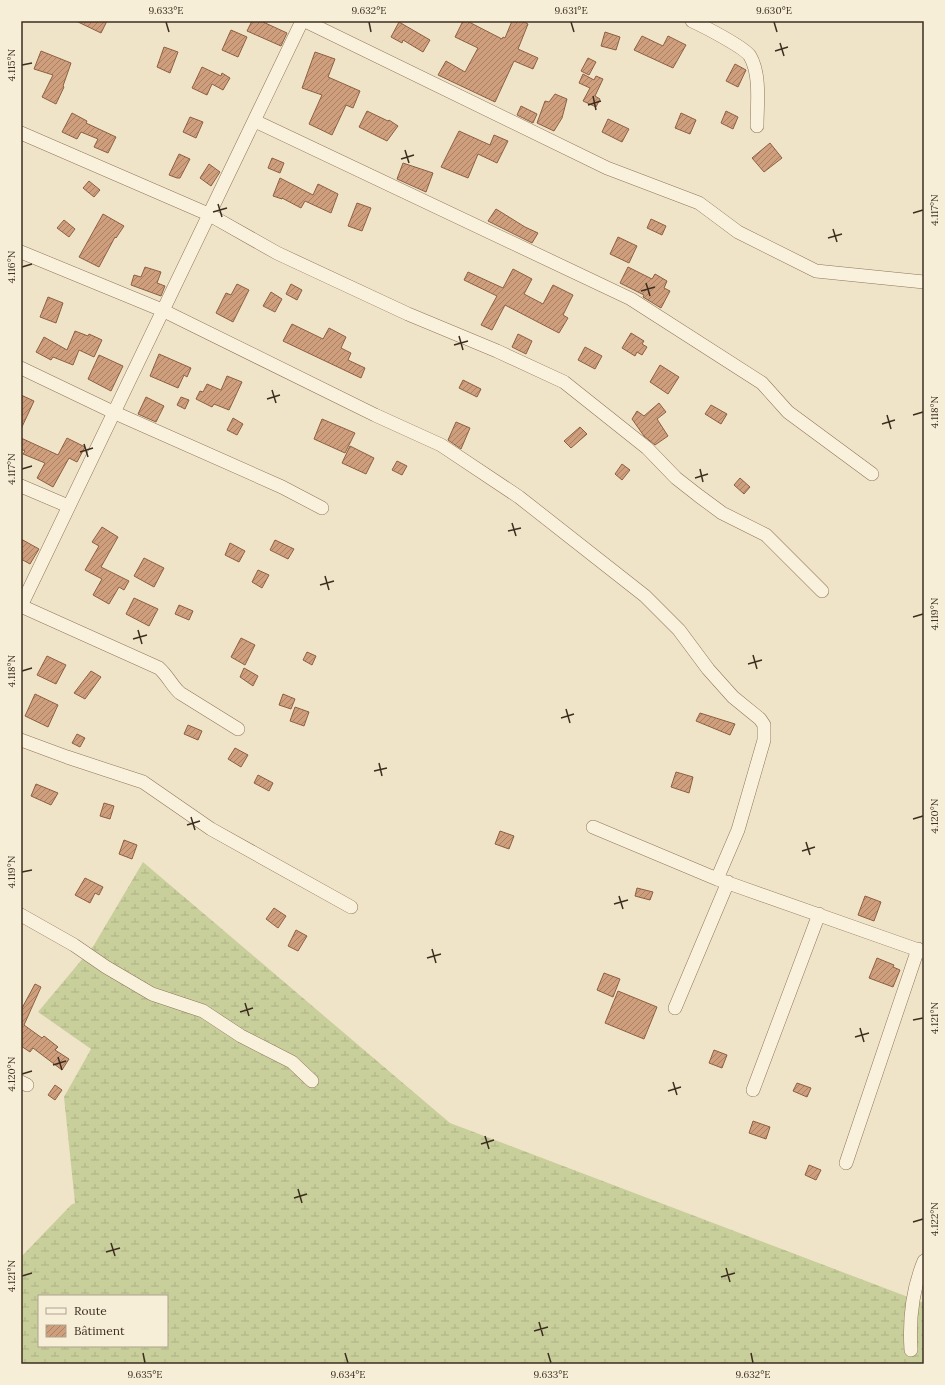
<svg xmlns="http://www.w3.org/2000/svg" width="945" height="1385" viewBox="0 0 945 1385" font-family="Lora,serif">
<defs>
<pattern id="wetland-marsh" width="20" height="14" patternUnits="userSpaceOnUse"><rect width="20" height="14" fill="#c9cf9b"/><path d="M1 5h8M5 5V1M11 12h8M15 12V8" fill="none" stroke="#aeb285"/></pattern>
<pattern id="building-hatch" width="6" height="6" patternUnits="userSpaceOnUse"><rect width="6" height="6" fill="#cf9f7d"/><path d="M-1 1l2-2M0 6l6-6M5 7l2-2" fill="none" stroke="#a98266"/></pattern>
</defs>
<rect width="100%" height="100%" fill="#f0e4c8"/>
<path fill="url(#wetland-marsh)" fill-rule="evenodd" d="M143 862 450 1123 924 1303V1364H21V1257L71 1205 75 1203 64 1097 91 1049 38 1012 94 945ZM39 1296H167V1346H39Z"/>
<path fill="url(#building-hatch)" stroke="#8d5f41" d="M76 21H107L101 33Z
M252 21H261L287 33 281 46 247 31Z
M463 21H467L502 39 503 37 505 38 512 21H522L528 24 518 49 538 58 533 69 514 61 495 102 438 75 446 61 465 72 478 48 455 37Z
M399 22 430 40 423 52 403 40 402 43 391 37Z
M231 30 247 37 238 57 222 50Z
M605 32 620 37 616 50 601 46Z
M642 36 663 46 668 36 686 45 673 68 634 50Z
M164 47 178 52 170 73 157 67Z
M41 51 71 63 63 86 64 87 56 104 42 97 53 75 34 69Z
M315 52 335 59 328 77 360 91 353 108 346 105 332 135 309 124 322 95 302 88Z
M588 58 596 62 589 75 581 71Z
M735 64 746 70 738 87 726 81Z
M202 67 221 76 222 73 230 78 223 90 212 84 207 95 192 88Z
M583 74 594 80 596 76 603 79 595 96 600 99 596 107 583 101 590 88 579 83Z
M555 94 567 99 562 118 554 131 537 123 545 101 549 102Z
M521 106 537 114 533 123 517 115Z
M367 111 388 121 389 120 398 126 387 141 359 127Z
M726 111 738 117 733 129 721 123Z
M72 113 87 121 86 123 116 137 108 153 94 147 98 139 81 132 77 139 62 132Z
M681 113 696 120 690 134 675 128Z
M190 117 203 122 196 138 183 132Z
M608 119 629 129 622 142 602 132Z
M459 131 490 145 494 135 508 141 497 163 478 154 468 178 441 167Z
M770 143 782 158 764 172 752 158Z
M179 154 190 159 180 178H177L169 175Z
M272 158 284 163 280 173 268 168Z
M403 163 433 173 426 192 397 179Z
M209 164 220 172 211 186 200 178Z
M280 178 313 195 318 184 338 194 331 213 305 201 301 208 282 198V199L273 196Z
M89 181 100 190 94 197 83 188Z
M357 203 371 208 362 231 348 226Z
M496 209 525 227 538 233 532 243 488 221Z
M103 214 124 226 116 238 115 237 99 267 79 257Z
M651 219 666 226 662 235 647 228Z
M64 220 75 229 69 237 57 228Z
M618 237 637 246 629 263 610 254Z
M145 267 161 272 157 283 165 286 161 296 131 285 134 275 141 277Z
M628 267 652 279 655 274 667 281 664 288 670 291 661 308 643 297 644 295 620 283Z
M513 269 532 279 524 294 543 304 553 285 573 295 563 315 568 318 559 333 505 305 492 330 481 325 497 296 464 280 468 272 503 288Z
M237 284 249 290 233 322 216 313 226 293 231 295Z
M291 284 302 290 297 300 286 294Z
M271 292 282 299 275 312 263 306Z
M48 297 63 303 56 323 40 317Z
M292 324 323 339 329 328 346 337 341 348 351 353 348 360 365 368 361 378 283 341Z
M75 331 88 336 89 334 102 340 94 357 79 350 73 365 53 357 51 360 36 352 44 337 67 350Z
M631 333 644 341 642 344 647 347 642 355 637 352 635 356 622 348Z
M518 334 532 341 526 354 512 347Z
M585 347 602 356 595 369 578 360Z
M159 354 191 368 187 377 184 375 178 388 150 376Z
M99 355 123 366 111 391 88 379Z
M660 365 679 377 668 394 650 382Z
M227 376 242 382 229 410 214 404 212 407 196 399 200 391 203 392 207 384 221 390Z
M463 380 481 389 477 397 459 388Z
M21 395 34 401 21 429Z
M146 397 164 406 156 422 138 414Z
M181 397 189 400 185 409 177 405Z
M659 403 666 412 657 419 668 436 655 445 644 436 632 419 637 411 644 416Z
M711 405 727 414 721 424 705 414Z
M233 418 243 424 237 435 227 430Z
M322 419 355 433 345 453 314 439Z
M456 422 470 428 461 449 448 440Z
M580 427 587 434 571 448 564 441Z
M21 438 58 455 67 438 85 447 77 462 69 458 53 487 37 478 45 463 23 454 25 451 21 449Z
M350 446 374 458 366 474 342 463Z
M397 461 407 466 402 475 392 470Z
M622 464 630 470 622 480 615 474Z
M740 478 750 487 744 494 734 485Z
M102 527 118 537 101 567 129 581 124 590 119 587 109 604 93 595 102 579 85 570 99 546 92 542Z
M21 539 39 549 30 564 21 559Z
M275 540 294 549 288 559 270 550Z
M230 543 245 551 239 562 225 555Z
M144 558 164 568 154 587 134 576Z
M258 570 269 575 262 588 252 582Z
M134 598 158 609 149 626 126 614Z
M179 605 193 611 189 620 175 614Z
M241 638 255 645 245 665 231 657Z
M307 652 316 656 312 665 303 660Z
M47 656 66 665 56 684 37 675Z
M244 668 258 676 253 686 240 677Z
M91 671 101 677 85 699 74 693Z
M35 694 58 705 48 727 25 716Z
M283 694 295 699 291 709 279 705Z
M295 707 309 712 304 726 290 721Z
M700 713 735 724 730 735 696 721Z
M188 725 202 731 198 740 184 734Z
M77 734 85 738 80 747 72 743Z
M235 748 248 755 241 767 228 759Z
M676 772 693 777 689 793 671 787Z
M258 775 273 783 269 791 254 783Z
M36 784 58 793 51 805 31 796Z
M104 803 114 806 110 819 100 816Z
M500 831 514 836 509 849 495 844Z
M124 840 137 845 132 859 119 854Z
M85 878 103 887 99 895 95 893 90 903 75 895Z
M637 888 653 892 650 900 635 896Z
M865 896 881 902 874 921 858 915Z
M274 908 286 916 278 928 266 919Z
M296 930 307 936 298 951 288 946Z
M877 958 894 965 893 967 900 970 893 987 869 978Z
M604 973 620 979 613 997 597 990Z
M35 984 41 987 24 1025 42 1038 44 1036 58 1047 55 1050 69 1059 62 1070 33 1048 30 1052 21 1046V1010Z
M618 991 657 1007 644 1039 605 1023Z
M714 1050 727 1055 722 1068 709 1063Z
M797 1083 811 1088 807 1097 793 1091Z
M55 1085 62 1090 55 1100 48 1095Z
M753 1121 770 1127 766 1139 749 1133Z
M809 1165 821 1170 816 1180 805 1175Z"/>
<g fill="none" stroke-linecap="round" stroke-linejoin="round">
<defs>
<path id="minor" d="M305 21 607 168 699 203 738 232 816 271 924 282
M692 21C703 26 744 47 750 56 761 75 757 105 757 126
M255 121 631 299 762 383 788 412 872 474
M21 133 208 214 277 253 408 314 497 351 564 382 647 448 676 478 699 496 722 513 766 535 822 591
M21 252 162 310 375 415 441 445 519 497 645 596 679 630 708 669 733 697 760 719 764 725V740L738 830 717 879
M21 368 113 412 282 487 322 508
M21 486 68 506
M21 606 302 21
M21 606 159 668C168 676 172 686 180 693L238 729
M21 740 67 757 143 782 211 829 351 907
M593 827 717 879 924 952
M21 915 74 945 106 967 152 994 203 1011 241 1036 292 1062 312 1081
M675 1008 728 882
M21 1082 27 1085
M753 1090 819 914
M846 1163 918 949
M911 1350C909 1320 912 1290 924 1261"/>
</defs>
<use href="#minor" stroke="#8d765c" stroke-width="14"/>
<use href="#minor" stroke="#faf1dc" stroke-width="13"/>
</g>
<path fill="none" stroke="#3d2e20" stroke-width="1.5" d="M166 22 169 32M369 22 371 32M571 22 574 32M774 22 777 32M780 43 784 56M775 51 788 47M22 65 32 63M593 96 596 110M588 105 601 101M405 150 409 163M401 159 414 155M218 204 222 217M213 212 227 208M913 213 923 210M833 229 837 242M828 238 842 234M22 267 32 264M646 283 650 296M641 291 655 287M459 336 463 350M454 345 468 341M272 390 276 403M267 399 280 395M887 415 891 429M913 415 923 412M882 424 895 420M84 444 88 457M80 452 93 448M22 469 32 466M700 469 703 482M695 478 708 474M512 523 516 536M508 531 521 528M325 576 329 590M320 585 334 581M913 617 923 614M138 630 142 644M133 639 147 635M753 655 757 669M748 664 762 660M22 671 32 668M566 709 570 723M561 718 574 714M379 763 382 776M374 771 387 768M191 817 195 830M913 819 923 816M187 825 200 821M806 842 810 855M802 851 815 847M22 872 32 870M619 896 623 909M614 904 628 900M432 949 436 963M427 958 441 954M245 1003 249 1016M240 1012 253 1008M913 1020 923 1018M860 1028 864 1042M855 1037 869 1033M58 1057 62 1070M53 1065 66 1061M22 1074 32 1071M673 1082 677 1095M668 1091 681 1087M485 1136 489 1149M481 1144 494 1140M298 1189 302 1203M294 1198 307 1194M913 1222 923 1219M111 1243 115 1256M106 1252 120 1248M726 1268 730 1282M22 1276 32 1273M721 1277 735 1273M539 1322 543 1336M534 1331 548 1327M143 1353 145 1363M345 1353 348 1363M548 1353 551 1363M751 1353 753 1363"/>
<rect width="945" height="1385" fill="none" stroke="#f7eed8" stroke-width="44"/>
<rect x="38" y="1295" width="130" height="52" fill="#f7eed8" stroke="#ada18e"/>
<rect x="46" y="1308" width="20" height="6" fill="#faf1dc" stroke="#ada18e"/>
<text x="74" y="1315" font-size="12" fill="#3d2e20">Route</text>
<rect x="46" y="1325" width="20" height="12" fill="url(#building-hatch)" stroke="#ada18e"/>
<text x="74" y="1335" font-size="12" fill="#3d2e20">Bâtiment</text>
<rect x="22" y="22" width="901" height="1341" fill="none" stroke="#3d2e20" stroke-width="1.5"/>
<g font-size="10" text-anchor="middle" fill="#3d2e20">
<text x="166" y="14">9.633°E</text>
<text x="369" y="14">9.632°E</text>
<text x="571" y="14">9.631°E</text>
<text x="774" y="14">9.630°E</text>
<text transform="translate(11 65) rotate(-90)" y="4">4.115°N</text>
<text transform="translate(934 210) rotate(-90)" y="4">4.117°N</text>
<text transform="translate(11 267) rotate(-90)" y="4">4.116°N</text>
<text transform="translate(934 412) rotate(-90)" y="4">4.118°N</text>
<text transform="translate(11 469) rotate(-90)" y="4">4.117°N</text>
<text transform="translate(934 614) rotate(-90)" y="4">4.119°N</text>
<text transform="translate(11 671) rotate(-90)" y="4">4.118°N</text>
<text transform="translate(934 816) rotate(-90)" y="4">4.120°N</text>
<text transform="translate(11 872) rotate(-90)" y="4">4.119°N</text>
<text transform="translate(934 1018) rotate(-90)" y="4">4.121°N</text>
<text transform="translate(11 1074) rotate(-90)" y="4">4.120°N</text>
<text transform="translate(934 1219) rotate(-90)" y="4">4.122°N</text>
<text transform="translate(11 1276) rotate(-90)" y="4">4.121°N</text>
<text x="145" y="1378">9.635°E</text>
<text x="348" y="1378">9.634°E</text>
<text x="551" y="1378">9.633°E</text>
<text x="753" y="1378">9.632°E</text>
</g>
</svg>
